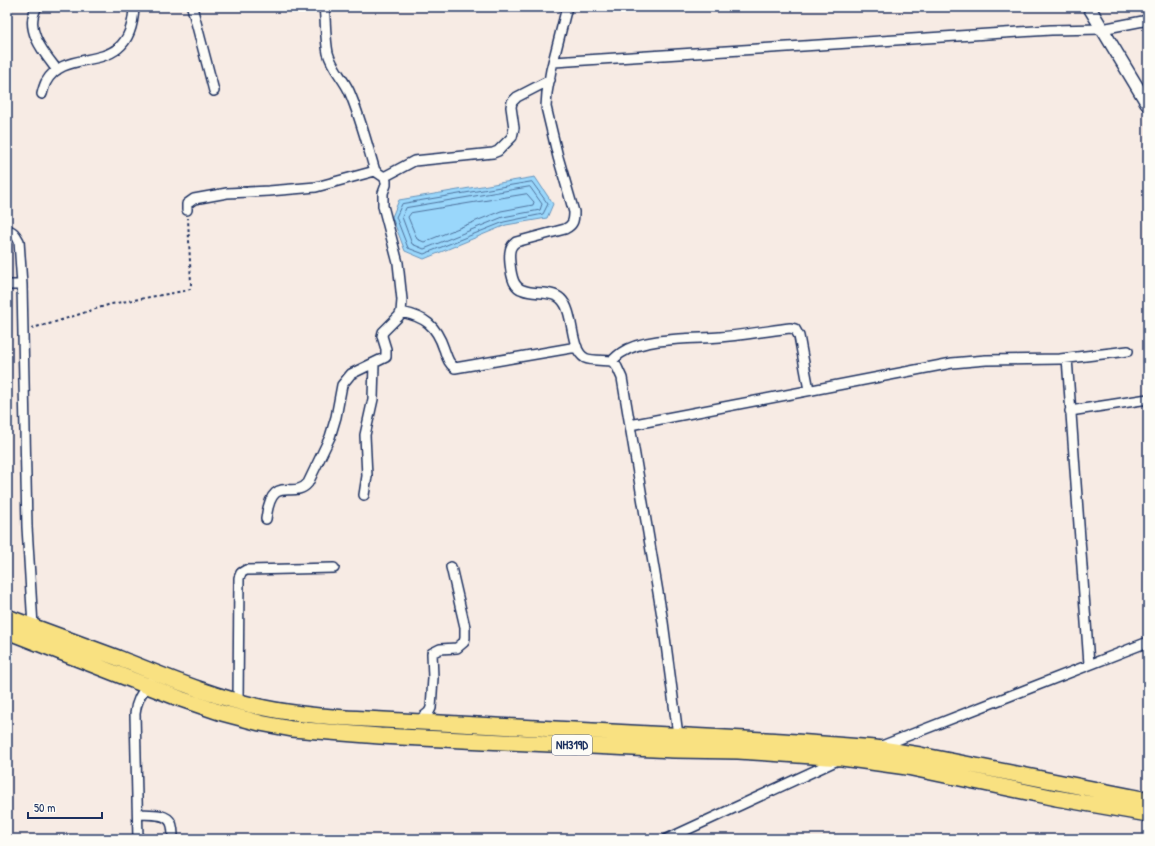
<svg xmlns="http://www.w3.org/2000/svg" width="1155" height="846" viewBox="0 0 1155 846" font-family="'Patrick Hand',sans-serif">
<rect width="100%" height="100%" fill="#f7ebe4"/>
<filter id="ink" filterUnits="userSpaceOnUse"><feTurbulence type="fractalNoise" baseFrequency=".025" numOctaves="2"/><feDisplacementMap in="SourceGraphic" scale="8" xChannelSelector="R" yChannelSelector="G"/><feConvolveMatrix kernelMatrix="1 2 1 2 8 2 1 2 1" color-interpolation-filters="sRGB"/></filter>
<g filter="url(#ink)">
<path fill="#9ad7fb" stroke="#6794bc" d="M535 177 553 204 547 218 506 225 424 259 405 251 392 217 399 200Z"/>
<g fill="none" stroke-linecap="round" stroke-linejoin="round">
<path stroke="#4e729d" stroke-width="1" d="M532 182 548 204 543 214 504 222 424 254 408 248 396 217 402 204Z
M530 187 542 204 540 210 503 217 424 249 412 244 402 217 406 208Z
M527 194 534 202 533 205 501 211 424 242 417 239 408 217 411 213Z"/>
<defs>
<path id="minor" d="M37 7C23 29 45 54 57 70
M192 7 214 91
M567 7 551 70 547 93 546 107 558 157 574 212C574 221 573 225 565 229L516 242C515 243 512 245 512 246 507 252 511 275 514 282 516 286 519 289 523 290 534 295 552 290 561 299 575 312 569 349 585 358 591 361 604 360 612 361L617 367 622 378 663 622 678 735
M554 62 1051 30 1102 29 1148 20
M42 94C43 90 44 86 46 82 67 43 131 81 134 7
M384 177 414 161 493 153 498 151 512 137 514 128 511 107 512 102 517 97 550 80
M187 210V204L194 199 227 193 269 191 316 187 375 171
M7 230C14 231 16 236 19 241L22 285 27 527 33 626
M7 285H22
M401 312C425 317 436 325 444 349 447 357 448 363 455 368L577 347
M1067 358 1089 664
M612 361C615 358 618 355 621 353 644 337 693 339 720 337 744 335 767 331 790 328L795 329 799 336 809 390
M1070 411 1148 399
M630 425 952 363 986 360 1060 359 1128 351
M364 495 367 476 365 435 373 399 374 363
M266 519C272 471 293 501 308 483L330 437 336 417 342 385 351 374 386 357V349L382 336 383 332 399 316 401 312 402 300 398 263 383 206V193L386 185V181L384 177 375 171C367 144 360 116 349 91 343 78 332 68 328 53 325 38 326 22 324 7
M238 702 239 578 241 573 246 570 334 568
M417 722 429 712 431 708 433 678 432 653 440 649 457 648 464 642 465 638V627L451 567
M879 747 1148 642
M138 814C147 815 166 812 171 823 173 827 173 834 173 839
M138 839 135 714C136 701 141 692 150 682
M667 839 838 760"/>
<path id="tertiary" d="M1089 7 1148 105"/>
<path id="trunk" d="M7 617C44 631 81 644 118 658 166 677 215 698 265 708 298 715 331 717 365 719L783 741 875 748 920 755 1148 800
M7 631 181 699 222 713 260 723 292 729 380 736 674 750 738 751 842 758 907 767 1056 798 1148 814"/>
</defs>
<use href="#minor" stroke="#1b2f5e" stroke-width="12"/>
<use href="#tertiary" stroke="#1b2f5e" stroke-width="15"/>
<use href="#trunk" stroke="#1b2f5e" stroke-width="18"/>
<path stroke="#1b2f5e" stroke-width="2" stroke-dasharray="3 3" stroke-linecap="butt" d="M31 328 49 324 111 304 184 291 190 289 191 284 188 218"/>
<use href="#minor" stroke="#fdfcf7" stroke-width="9"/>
<use href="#tertiary" stroke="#fdfcf7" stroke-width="12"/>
<use href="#trunk" stroke="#f9e181" stroke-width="15"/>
</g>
</g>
<g text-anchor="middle" stroke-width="3" stroke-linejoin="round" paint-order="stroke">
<rect fill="#fdfcf7" stroke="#5f6c8c" stroke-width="1" x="552" y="735" width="40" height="20" rx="3"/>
<g font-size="12" font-weight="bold" fill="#1b2f5e">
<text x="572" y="749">NH319D</text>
</g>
</g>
<rect width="1155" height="846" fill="none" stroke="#fdfcf7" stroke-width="24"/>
<rect x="12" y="12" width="1131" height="822" fill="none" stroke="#1b2f5e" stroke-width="1.5" filter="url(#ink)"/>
<path d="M28 812v6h74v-6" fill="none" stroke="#1b2f5e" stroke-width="2"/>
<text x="34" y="812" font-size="12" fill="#1b2f5e" stroke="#fdfcf7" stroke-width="3" paint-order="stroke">50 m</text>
</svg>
